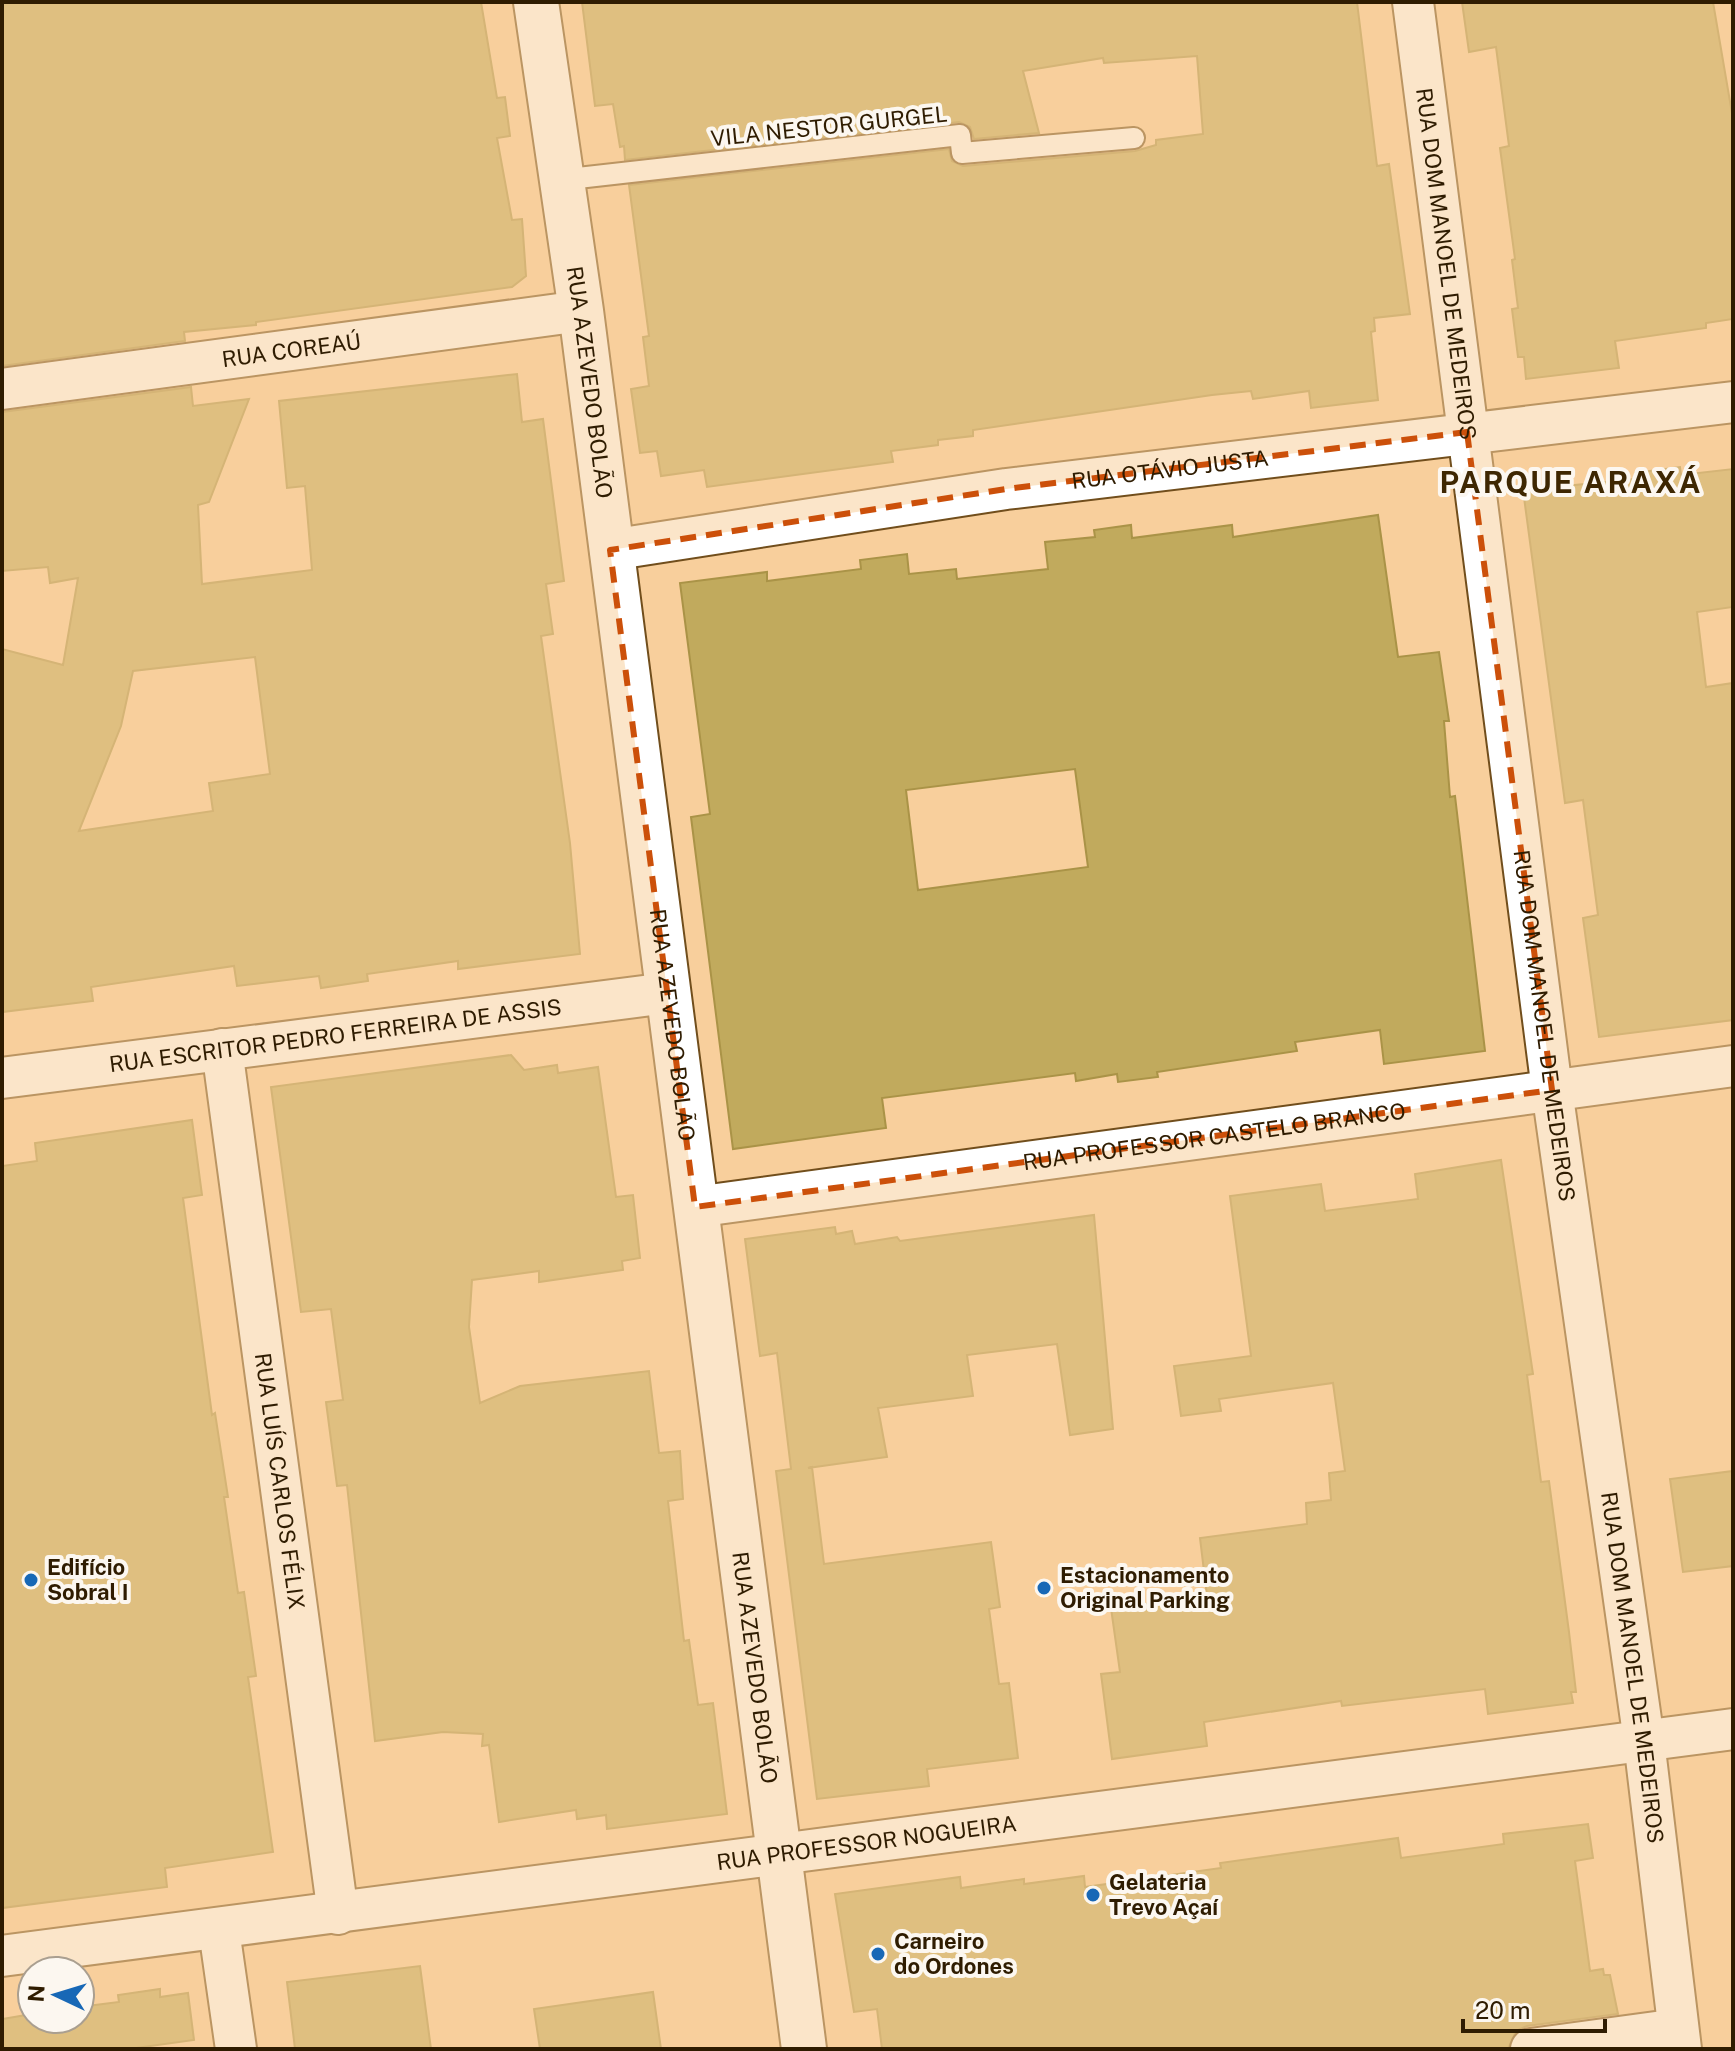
<svg xmlns="http://www.w3.org/2000/svg" width="1735" height="2051" viewBox="0 0 1735 2051" font-family="'Public Sans',sans-serif">
<rect width="100%" height="100%" fill="#f8cf9c"/>
<path fill="#c1aa5d" stroke="#aa9347" stroke-width="2" fill-rule="evenodd" d="M2 2H481L497 98 505 97 510 136 497 138 512 220 522 219 526 276 512 287 256 322V325L184 332 185 341 2 366Z
M582 2H1357L1377 166 1389 164 1410 314 1374 318 1375 331 1371 332 1378 400 1311 408 1309 391 1253 399 1251 391 1212 395 973 430V436L938 440V445L891 451 893 462 707 487 704 470 661 476 657 451 640 453 631 389 649 386 643 337 649 336 629 185 949 149 952 161 963 166 1135 151 1156 145V140L1203 134 1197 56 1104 63 1103 58 1023 71 1039 133 974 139 970 127 959 122 625 160 624 146 620 147 613 104 595 106Z
M1462 2H1713L1733 119V319L1706 323V328L1615 341 1619 368 1526 379 1524 357H1518L1512 309 1518 308 1512 260 1515 259 1500 148 1509 146 1496 47 1469 52Z
M517 374 522 422 543 419 564 581 546 584 553 634 541 636 570 843 580 954 458 969V961L367 974 368 981 321 988 319 976 237 986 234 966 91 987 93 1001 2 1012V649L63 665 78 578 50 583 48 567 2 571V412L191 387 193 406 249 399 209 502 198 505 202 584 312 570 305 486 287 488 279 401ZM255 657 270 774 209 783 213 811 79 831 121 726 133 671Z
M1680 467 1681 475 1733 469V607L1697 612 1706 687 1733 683V1020L1599 1037 1583 918 1598 915 1583 800 1565 803 1523 490 1635 479V473Z
M1378 515 1398 657 1439 652 1449 721H1444L1450 797 1455 796 1485 1051 1384 1064 1380 1030 1295 1042 1297 1051 1157 1072 1158 1077 1118 1082 1117 1074 1076 1081 1075 1073 882 1098 886 1128 733 1149 691 817 710 814 680 583 767 572V581L861 569 860 560 907 554 909 574 956 569 957 579 1048 569 1045 542 1095 537 1094 530 1131 525 1132 538 1232 525 1233 537ZM1075 769 1088 867 918 890 906 790Z
M511 1055 524 1070 557 1065 558 1073 598 1067 616 1197 633 1195 640 1258 622 1261 623 1270 539 1282V1271L472 1280 469 1327 480 1403 520 1386 649 1371 659 1453 680 1451 683 1499 668 1501 684 1641 689 1640 698 1705 713 1703 727 1814 607 1829 606 1815 577 1819 576 1810 499 1822 489 1745 482 1746 483 1734 443 1732 375 1741 347 1485 337 1486 326 1402 343 1400 331 1309 301 1312 271 1087Z
M192 1120 202 1195 183 1198 212 1415 215 1413 228 1497H224L238 1593 244 1592 256 1676 248 1677 273 1852 165 1868 167 1887 2 1908V1166L37 1161 35 1143Z
M1501 1160 1533 1374 1527 1375 1541 1482 1549 1481 1569 1632 1576 1692H1571L1573 1703 1488 1714 1485 1689 1342 1706 1341 1701 1204 1722 1207 1746 1112 1759 1101 1674 1120 1672 1111 1608 1207 1596 1200 1538 1307 1524 1306 1503 1331 1500 1329 1473 1345 1471 1333 1383 1219 1399 1221 1411 1181 1416 1174 1366 1251 1356 1230 1196 1321 1184 1325 1211 1418 1199 1415 1174Z
M1094 1215 1113 1429 1070 1435 1057 1344 967 1355 973 1396 878 1408 887 1457 808 1468 812 1467 824 1564 991 1542 1000 1607 989 1609 999 1684 1009 1683 1018 1758 927 1769 929 1786 817 1799 776 1471 791 1469 777 1353 760 1356 745 1239 835 1227 836 1234 852 1231 855 1244 897 1237 900 1241Z
M1733 1471V1566L1683 1572 1670 1479Z
M1588 1824 1593 1858 1575 1861 1590 1971 1603 1969 1604 1975H1610L1618 2014 1527 2026 1516 2031 1508 2049H882L877 2009 854 2012 835 1894 960 1877 961 1888 1024 1879V1884L1084 1876 1085 1887 1221 1868 1220 1863 1398 1838 1401 1858 1504 1844 1503 1834Z
M420 1966 431 2049H295L287 1982Z
M160 1989V1997L188 1993 194 2040 129 2049H2V2019L32 2014V2019H80V2007L119 2002 118 1995Z
M653 1992 661 2049H540L534 2009Z"/>
<g fill="none" stroke-linecap="round" stroke-linejoin="round">
<defs>
<path id="service" d="M560 180 960 135 962 153 1134 138"/>
<g id="minor">
<path id="s1" d="M1413 2 1552 1090 1644 1741 1681 2049"/>
<path id="s2" d="M2 389 581 311"/>
<path id="s3" d="M610 550 1006 489 1733 402"/>
<path id="s4" d="M222 1049 338 1914"/>
<path id="s5" d="M2 1078 667 993"/>
<path id="s6" d="M695 1207 1733 1066"/>
<path d="M219 1930 236 2049"/>
<path id="s7" d="M2 1956 1733 1729"/>
<path d="M1531 2049 1678 2029"/>
</g>
<g id="tertiary">
<path id="s8" d="M536 2 581 311 804 2049"/>
</g>
</defs>
<use href="#service" stroke="#714e1c" stroke-width="24"/>
<use href="#minor" stroke="#714e1c" stroke-width="44"/>
<use href="#tertiary" stroke="#714e1c" stroke-width="48"/>
<use href="#service" stroke="#fff" stroke-width="20"/>
<use href="#minor" stroke="#fff" stroke-width="40"/>
<use href="#tertiary" stroke="#fff" stroke-width="44"/>
</g>
<path d="M0 0H1735V2051H0ZM1467 432 1552 1090 695 1207 610 550 1006 489Z" fill="#f8cf9c" fill-opacity=".55" fill-rule="evenodd"/>
<path fill="none" stroke="#cc500a" stroke-width="6" stroke-dasharray="16 10" stroke-linejoin="round" d="M1467 432 1552 1090 695 1207 610 550 1006 489Z"/>
<g fill="#1868b6" stroke="#fcf7f0" stroke-width="3">
<circle cx="31" cy="1580" r="8"/>
<circle cx="1044" cy="1588" r="8"/>
<circle cx="1093" cy="1895" r="8"/>
<circle cx="878" cy="1954" r="8"/>
</g>
<g text-anchor="middle" stroke-width="8" stroke-linejoin="round" paint-order="stroke">
<g font-size="22" fill="#2f1c01" stroke="#fcf7f0">
<text transform="translate(829 126) rotate(-6)" y="8">VILA NESTOR GURGEL</text>
<text dy="8" stroke="none"><textPath href="#s1" startOffset="264">RUA DOM MANOEL DE MEDEIROS</textPath></text>
<text dy="8" stroke="none"><textPath href="#s2" startOffset="292">RUA COREAÚ</textPath></text>
<text dy="8" stroke="none"><textPath href="#s8" startOffset="384">RUA AZEVEDO BOLÃO</textPath></text>
<text dy="8" stroke="none"><textPath href="#s3" startOffset="566">RUA OTÁVIO JUSTA</textPath></text>
<text dy="8" stroke="none"><textPath href="#s8" startOffset="1032">RUA AZEVEDO BOLÃO</textPath></text>
<text dy="8" stroke="none"><textPath href="#s1" startOffset="1032">RUA DOM MANOEL DE MEDEIROS</textPath></text>
<text dy="8" stroke="none"><textPath href="#s5" startOffset="336">RUA ESCRITOR PEDRO FERREIRA DE ASSIS</textPath></text>
<text dy="8" stroke="none"><textPath href="#s6" startOffset="524">RUA PROFESSOR CASTELO BRANCO</textPath></text>
<text dy="8" stroke="none"><textPath href="#s4" startOffset="436">RUA LUÍS CARLOS FÉLIX</textPath></text>
<text dy="8" stroke="none"><textPath href="#s8" startOffset="1680">RUA AZEVEDO BOLÃO</textPath></text>
<text dy="8" stroke="none"><textPath href="#s1" startOffset="1680">RUA DOM MANOEL DE MEDEIROS</textPath></text>
<text dy="8" stroke="none"><textPath href="#s7" startOffset="872">RUA PROFESSOR NOGUEIRA</textPath></text>
</g>
<g font-size="22" font-weight="bold" fill="#2f1c01" stroke="#fcf7f0" text-anchor="start">
<text x="47" y="1575">Edifício<tspan x="47" dy="25">Sobral I</tspan></text>
<text x="1060" y="1583">Estacionamento<tspan x="1060" dy="25">Original Parking</tspan></text>
<text x="1109" y="1890">Gelateria<tspan x="1109" dy="25">Trevo Açaí</tspan></text>
<text x="894" y="1949">Carneiro<tspan x="894" dy="25">do Ordones</tspan></text>
</g>
<g font-size="30" font-weight="bold" letter-spacing="2" fill="#3e2702" stroke="#fcf7f0">
<text x="1571" y="493">PARQUE ARAXÁ</text>
</g>
</g>
<rect width="1735" height="2051" fill="none" stroke="#2f1c01" stroke-width="8"/>
<g transform="translate(56 1995) rotate(274)"><circle r="38" fill="#fcf7f0" stroke="#aa9f90" stroke-width="2"/>
<path d="M0-6L14 30L0 20L-14 30Z" fill="#1868b6"/>
<text y="-12" font-size="22" font-weight="bold" text-anchor="middle" fill="#2f1c01">N</text>
</g>
<path d="M1463 2019v12h142v-12" fill="none" stroke="#2f1c01" stroke-width="4"/>
<text x="1475" y="2019" font-size="24" fill="#2f1c01" stroke="#fcf7f0" stroke-width="6" paint-order="stroke">20 m</text>
</svg>
